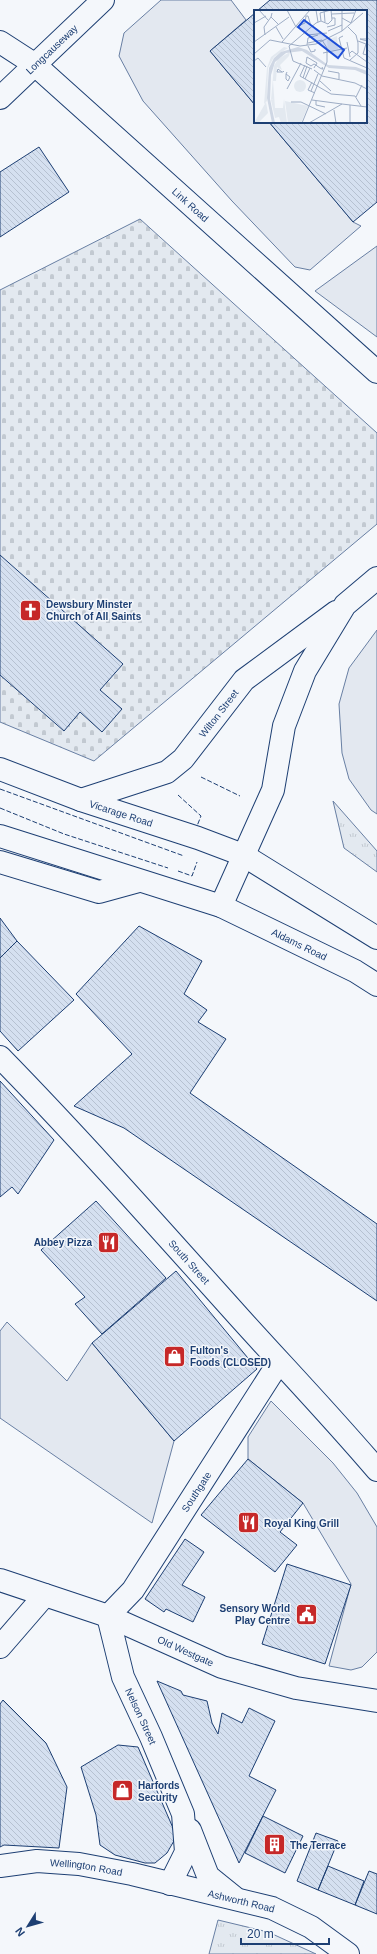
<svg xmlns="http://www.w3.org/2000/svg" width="377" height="1954" viewBox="0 0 377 1954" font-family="Helvetica,sans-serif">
<defs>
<pattern id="grass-tufts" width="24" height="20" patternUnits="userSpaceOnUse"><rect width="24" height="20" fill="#e3e9f0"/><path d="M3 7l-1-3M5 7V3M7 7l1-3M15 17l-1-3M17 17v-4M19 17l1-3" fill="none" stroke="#c2c9d1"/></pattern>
<pattern id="cemetery-stones" width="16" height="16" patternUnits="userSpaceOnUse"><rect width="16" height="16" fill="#e3e9f0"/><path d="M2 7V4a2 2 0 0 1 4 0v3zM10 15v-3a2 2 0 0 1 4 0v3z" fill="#c2c9d1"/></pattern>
<pattern id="building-back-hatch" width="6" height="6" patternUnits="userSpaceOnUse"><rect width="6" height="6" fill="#d5e0f0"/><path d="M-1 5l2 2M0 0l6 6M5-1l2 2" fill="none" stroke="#b6c1d1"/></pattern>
</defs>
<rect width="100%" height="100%" fill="#f4f7fb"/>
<path fill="url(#grass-tufts)" stroke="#687fa3" d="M333 801 377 851V872L344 848Z
M218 1920 268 1932 316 1954H209Z"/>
<path fill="url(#cemetery-stones)" stroke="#687fa3" d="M140 219 377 433V524L94 761 0 722V290Z"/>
<path fill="#e3e8f0" stroke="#687fa3" d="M161 0H231L246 20 210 51 255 105V122H269L353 222 361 226 310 270 295 267 232 201 143 101 119 56 124 33Z
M377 246V337L315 291Z
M377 630V814L371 810 349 779 342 753 339 704 349 668Z
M7 1322 67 1381 92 1343 174 1441 152 1523 0 1418V1331Z
M271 1401 333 1463 357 1493 377 1527V1652L362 1667 351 1670 329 1666 351 1584 303 1503 248 1459V1437Z"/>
<path fill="url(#building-back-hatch)" stroke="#1d3f73" d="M270 0H377V202L353 222 269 122H366V11H257Z
M255 13V105L210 51Z
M39 147 69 192 0 237V172Z
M0 555 123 664 100 690 122 709 102 732 80 712 64 731 0 675Z
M0 918 17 941 0 958Z
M139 926 202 961 184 994 207 1010 198 1022 226 1039 190 1093 377 1224V1301L124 1128 74 1106 132 1054 76 994Z
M17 941 74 1000 18 1051 0 1031V958Z
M0 1081 54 1140 18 1194 12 1187 0 1197Z
M96 1201 166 1278 102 1334 75 1304 85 1297 41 1250Z
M176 1271 257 1369 174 1441 92 1343Z
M248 1459 303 1503 280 1532 297 1545 275 1572 201 1515Z
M185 1539 204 1552 182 1585 205 1597 193 1622 166 1609 164 1612 145 1599Z
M287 1564 351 1585 325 1664 262 1644Z
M157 1681 181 1691 183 1695 207 1701 212 1723 218 1734 222 1713 242 1723 249 1708 275 1721 249 1776 276 1790 239 1863Z
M3 1700 46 1743 67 1787 59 1848 4 1845 0 1847V1704Z
M118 1745 138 1747 173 1828 175 1839 167 1853 155 1863H145L115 1855 100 1845 96 1815 81 1767Z
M263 1816 303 1836 285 1873 245 1853Z
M316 1833 338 1841 318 1890 297 1881Z
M328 1866 364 1881 355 1905 318 1890Z
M369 1871 377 1874V1914L355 1905Z"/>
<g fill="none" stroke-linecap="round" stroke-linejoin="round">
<defs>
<g id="minor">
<path id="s1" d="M0 42 34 64 377 372"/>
<path id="s2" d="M0 98 103 0"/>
<path id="s3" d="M0 1057C82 1141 160 1229 239 1317 285 1368 332 1417 377 1470"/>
<path id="s4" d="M0 1580 108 1616 222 1667 296 1688 377 1701"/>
<path id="s5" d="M108 1616 133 1590 279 1362"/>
<path id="s6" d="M108 1616 123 1677 151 1737 183 1814 186 1852 170 1884"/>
<path d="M0 1647 45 1595"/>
<path d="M190 1830 208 1876 234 1897"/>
<path id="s7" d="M0 1866 37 1861 79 1864 132 1874 272 1908 311 1927 348 1954"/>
</g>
<g id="major">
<path id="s8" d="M81 800 167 772 183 759 244 680 336 612"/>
<path d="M221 906 273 790 284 726 305 671 345 605 377 578"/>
</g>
<g id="highway">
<path id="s9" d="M0 769 81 800 198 838 243 855 377 938"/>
<path id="s10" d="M0 836 221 906 355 971 377 985"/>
<path d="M0 862 99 892 139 881"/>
</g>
</defs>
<use href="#minor" stroke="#1d3f73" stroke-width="24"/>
<use href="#major" stroke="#1d3f73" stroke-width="24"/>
<use href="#highway" stroke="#1d3f73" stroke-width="24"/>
<use href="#minor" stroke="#f4f7fb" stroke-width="22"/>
<use href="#major" stroke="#f4f7fb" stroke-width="22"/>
<use href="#highway" stroke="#f4f7fb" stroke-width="22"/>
<path stroke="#1d3f73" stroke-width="1" stroke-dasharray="5 2" stroke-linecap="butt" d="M201 777 240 796
M0 789 184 856
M178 795 201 816 197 826
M0 808 64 834 168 868
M178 871 192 876 197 862"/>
</g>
<defs>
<symbol id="church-square" viewBox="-11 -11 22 22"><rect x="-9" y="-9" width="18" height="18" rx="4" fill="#c62828" stroke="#f4f7fb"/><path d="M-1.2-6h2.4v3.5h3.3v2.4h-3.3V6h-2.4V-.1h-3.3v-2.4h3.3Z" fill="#fff"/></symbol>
<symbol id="restaurant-square" viewBox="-11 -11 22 22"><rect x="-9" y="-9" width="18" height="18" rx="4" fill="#c62828" stroke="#f4f7fb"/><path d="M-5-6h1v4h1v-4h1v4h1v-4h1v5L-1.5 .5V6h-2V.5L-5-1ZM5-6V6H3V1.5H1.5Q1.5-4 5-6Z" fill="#fff"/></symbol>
<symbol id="shop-square" viewBox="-11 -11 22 22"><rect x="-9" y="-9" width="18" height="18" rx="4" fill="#c62828" stroke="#f4f7fb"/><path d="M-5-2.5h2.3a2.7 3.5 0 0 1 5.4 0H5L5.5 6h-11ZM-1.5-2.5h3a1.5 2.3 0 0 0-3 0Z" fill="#fff"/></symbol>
<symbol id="civic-square" viewBox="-11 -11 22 22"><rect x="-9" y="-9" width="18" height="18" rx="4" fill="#c62828" stroke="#f4f7fb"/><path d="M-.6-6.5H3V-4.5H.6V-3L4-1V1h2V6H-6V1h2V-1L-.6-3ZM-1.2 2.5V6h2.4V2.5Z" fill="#fff"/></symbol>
<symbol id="building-square" viewBox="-11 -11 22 22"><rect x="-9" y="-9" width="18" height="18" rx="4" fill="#c62828" stroke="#f4f7fb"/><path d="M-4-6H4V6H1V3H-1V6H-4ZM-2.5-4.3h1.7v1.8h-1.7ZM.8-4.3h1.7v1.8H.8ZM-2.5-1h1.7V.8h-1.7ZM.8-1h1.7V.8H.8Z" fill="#fff"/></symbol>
</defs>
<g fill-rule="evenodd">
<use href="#church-square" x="18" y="598" width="25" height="25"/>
<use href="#restaurant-square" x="96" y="1230" width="25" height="25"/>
<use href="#shop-square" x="162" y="1344" width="25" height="25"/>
<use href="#restaurant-square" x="236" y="1510" width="25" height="25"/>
<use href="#civic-square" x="294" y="1602" width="25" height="25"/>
<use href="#shop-square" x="110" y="1778" width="25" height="25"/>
<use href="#building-square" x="262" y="1832" width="25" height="25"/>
</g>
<g text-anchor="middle" stroke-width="3" stroke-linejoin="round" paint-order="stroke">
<g font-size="10" fill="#1d3f73" stroke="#f4f7fb">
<text dy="4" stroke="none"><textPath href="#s2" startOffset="71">Longcauseway</textPath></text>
<text dy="4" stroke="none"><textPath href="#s1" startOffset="251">Link Road</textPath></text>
<text dy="4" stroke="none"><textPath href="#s8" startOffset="169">Wilton Street</textPath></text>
<text dy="4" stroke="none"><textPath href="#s9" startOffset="129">Vicarage Road</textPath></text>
<text dy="4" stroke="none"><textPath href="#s10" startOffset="319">Aldams Road</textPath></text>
<text dy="4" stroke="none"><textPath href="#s3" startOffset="279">South Street</textPath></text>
<text dy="4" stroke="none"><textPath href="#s5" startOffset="153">Southgate</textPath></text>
<text dy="4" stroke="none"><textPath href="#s4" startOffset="199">Old Westgate</textPath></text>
<text dy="4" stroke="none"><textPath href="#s6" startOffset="106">Nelson Street</textPath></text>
<text dy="4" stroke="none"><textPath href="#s7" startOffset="87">Wellington Road</textPath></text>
<text dy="4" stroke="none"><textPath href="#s7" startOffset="246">Ashworth Road</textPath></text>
</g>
<g font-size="10" font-weight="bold" fill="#1d3f73" stroke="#f4f7fb" text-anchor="start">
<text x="46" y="608">Dewsbury Minster<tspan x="46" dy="12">Church of All Saints</tspan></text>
<text x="92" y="1246" text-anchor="end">Abbey Pizza</text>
<text x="190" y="1354">Fulton's<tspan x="190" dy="12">Foods (CLOSED)</tspan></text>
<text x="264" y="1527">Royal King Grill</text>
<text x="290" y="1612" text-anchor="end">Sensory World<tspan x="290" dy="12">Play Centre</tspan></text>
<text x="138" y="1789">Harfords<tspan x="138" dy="12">Security</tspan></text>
<text x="290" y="1849">The Terrace</text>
</g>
</g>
<g transform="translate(254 10)">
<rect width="113" height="113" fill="#f4f7fb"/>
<path d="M36 42 35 46 26 55 28 60 23 57 22 71H19V89L17 90 20 56 24 49ZM31 91 54 96 47 113H34ZM12 92 14 103 4 113H0Z" fill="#e3e9f0"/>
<path d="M30 37 34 38 20 47 14 58 13 91 10 94 13 58 17 47ZM19 71 21 98H29L30 89 33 113H27L25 107 21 108 17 90 19 89Z" fill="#e3e9f0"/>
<path d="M83 26 84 39 74 41 73 30Z" fill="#e3e9f0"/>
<path d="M40 76a6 6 0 1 1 12 0a6 6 0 1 1-12 0Z" fill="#e3e9f0"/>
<path d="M44 37 53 40 74 55 102 57 113 61V65L101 60 75 58 48 41 32 43 21 52 17 65 16 89 21 113H18L13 88 15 58 20 48 27 42Z" fill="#cfd7e4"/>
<path fill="none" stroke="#9eadc5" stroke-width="1" d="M5 0 14 10M33 0 42 17 51 13 52 6M62 0 64 12M70 0 71 12M18 3 17 7 24 14M78 4 100 3M52 6H54L57 16M88 8 97 13 102 0M67 11 66 3 77 0M0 13 12 6M74 14 78 10 77 0M22 17 29 29M73 17 81 15V8H78M94 17 102 25 104 33V43L96 50M47 19 53 25 73 23M74 21 88 15M88 21V0M11 25 10 17 17 7M89 26 85 28 90 48 113 58M113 29H106L113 31M104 31 112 34 109 44 113 45M0 32 35 7M28 32 56 0M93 32 96 47M54 33 68 30M53 35 54 28 64 25M35 36 62 13 67 11 74 14M35 36 39 51 58 59M54 36 57 42 61 41V39M69 43 93 38M0 44 16 30 46 36 62 34 88 21 109 3M95 44 98 41 113 52M0 51 4 48 12 57M51 55 46 66 77 84 101 86 107 96M60 58 61 56 62 55 63 53 53 47 52 53 57 56 60 54 62 55 63 56 66 58 68 59H69L68 57M60 60 68 66 101 73 113 79M74 61 85 63V69M28 62 24 59 23 62H29L30 61M32 64 36 67 34 71 32 69V64L33 62M49 68 53 56M51 69 56 58M66 71 77 81M58 72 54 80 61 83M33 79 47 53M57 81 64 64M102 87 108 75M58 90 88 94M62 91V95L71 97M37 92H47L72 104M80 100 82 113M48 113 73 52V38L68 30M55 113 88 94 113 97M96 113V95"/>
<path fill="#1d4ed8" fill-opacity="0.15" stroke="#1d4ed8" stroke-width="2" d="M50 10 90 40 84 48 44 17Z"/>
<rect width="113" height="113" fill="none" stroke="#1d3f73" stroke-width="2"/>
</g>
<g transform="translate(28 1926) rotate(233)" stroke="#f4f7fb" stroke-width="3" paint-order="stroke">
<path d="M0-3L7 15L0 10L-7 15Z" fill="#1d3f73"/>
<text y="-6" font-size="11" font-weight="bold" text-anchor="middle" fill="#1d3f73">N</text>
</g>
<path d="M241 1938v6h88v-6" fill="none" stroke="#1d3f73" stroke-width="2"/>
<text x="247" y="1938" font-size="12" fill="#1d3f73" stroke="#f4f7fb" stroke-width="3" paint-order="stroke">20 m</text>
</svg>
